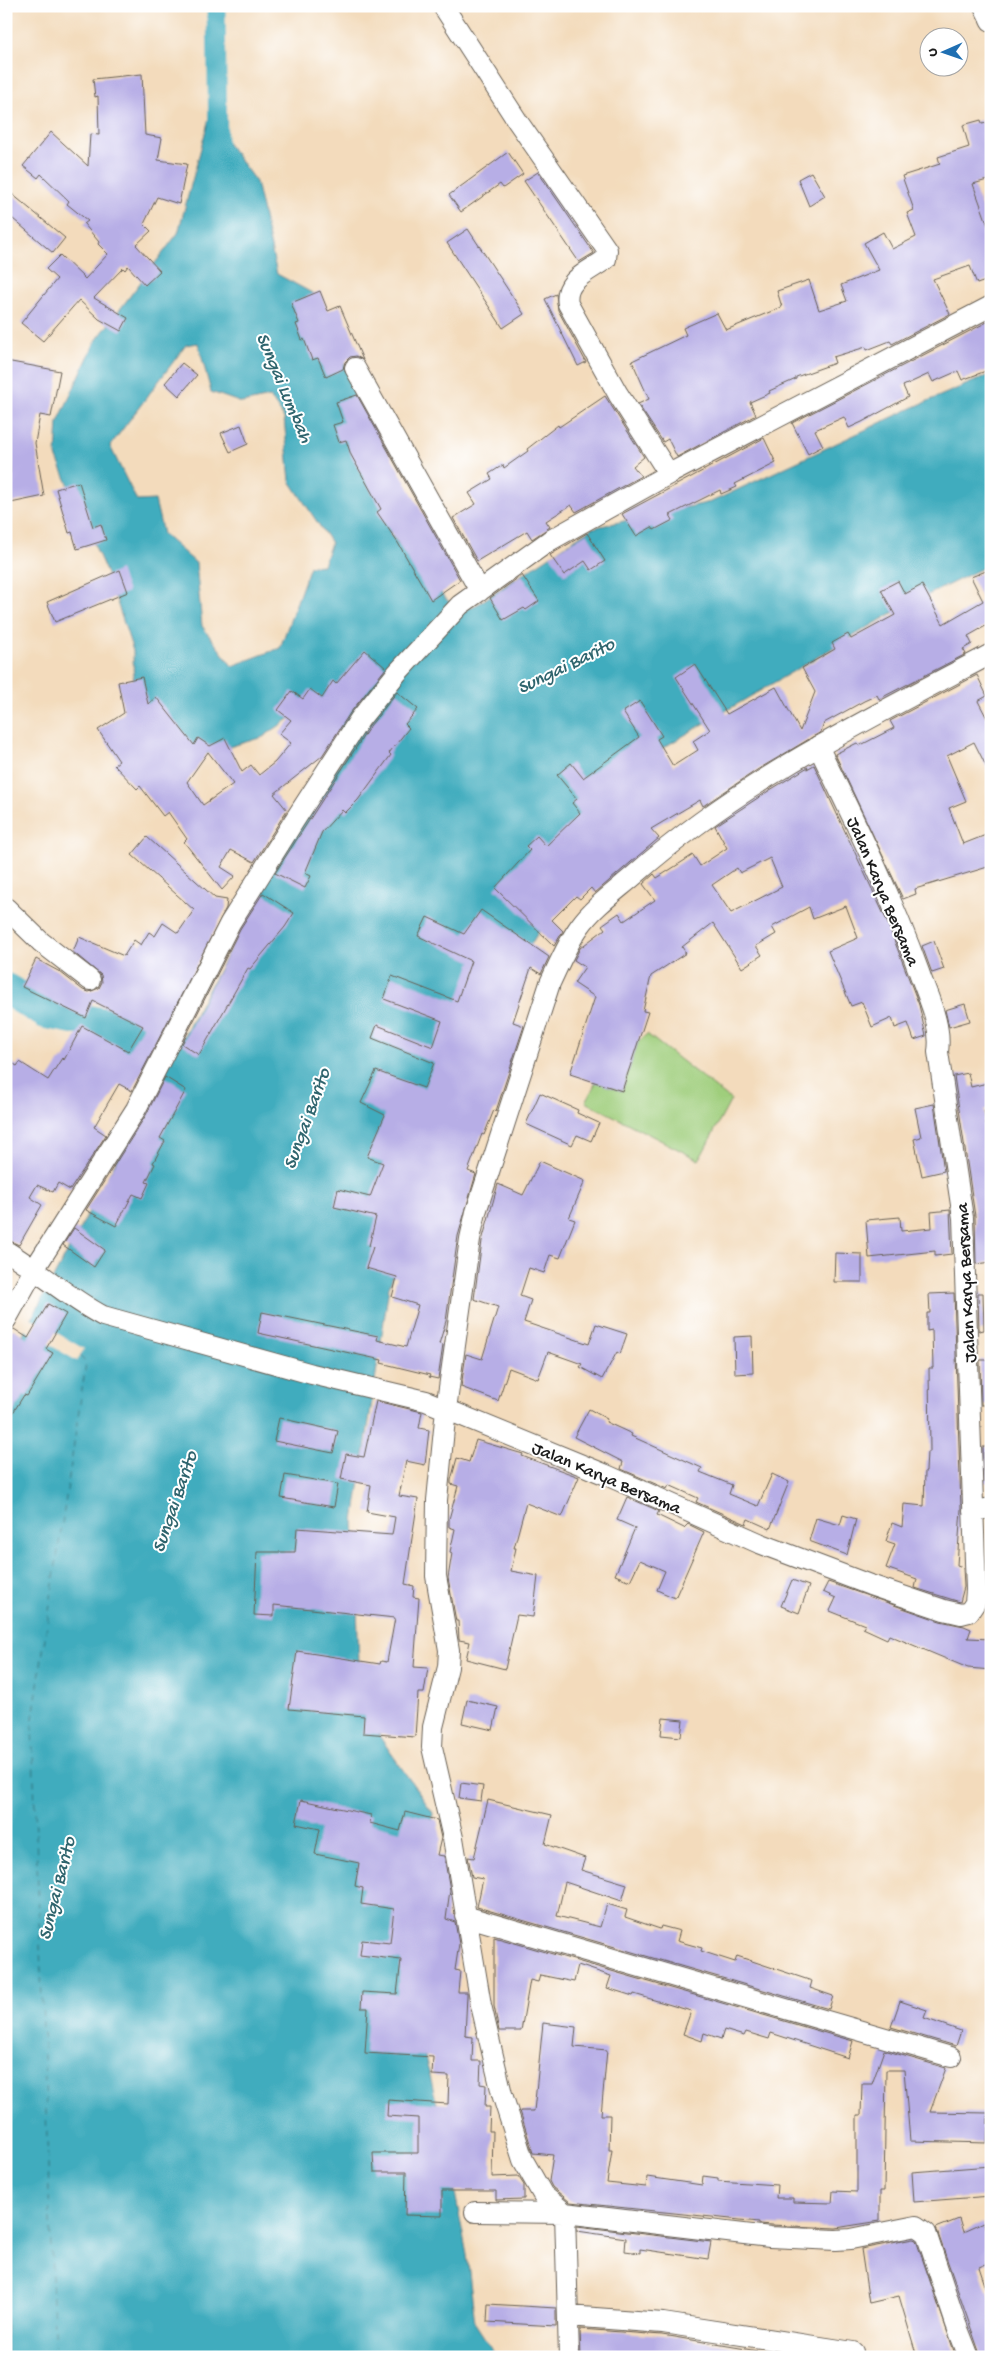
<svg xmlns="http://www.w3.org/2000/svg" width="997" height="2363" viewBox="0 0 997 2363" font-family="'Gochi Hand',sans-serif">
<rect width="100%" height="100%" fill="#fff"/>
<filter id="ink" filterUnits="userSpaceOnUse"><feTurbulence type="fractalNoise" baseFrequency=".02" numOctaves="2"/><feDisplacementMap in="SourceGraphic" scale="10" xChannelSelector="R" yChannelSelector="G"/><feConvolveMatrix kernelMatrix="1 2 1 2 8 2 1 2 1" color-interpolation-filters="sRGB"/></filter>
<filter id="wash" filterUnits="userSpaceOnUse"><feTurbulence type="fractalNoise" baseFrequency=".0096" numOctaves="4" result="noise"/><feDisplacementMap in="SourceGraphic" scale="20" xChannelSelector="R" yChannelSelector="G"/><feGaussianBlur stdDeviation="1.12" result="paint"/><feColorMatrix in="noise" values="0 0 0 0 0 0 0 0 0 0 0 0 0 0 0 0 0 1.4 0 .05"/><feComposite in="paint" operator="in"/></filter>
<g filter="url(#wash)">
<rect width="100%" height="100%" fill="#f3dbbc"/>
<path fill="#9fce7c" stroke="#5e754c" d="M647 1034 731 1100 699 1160 586 1102 596 1082 622 1091 638 1042Z"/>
<path fill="#40acbe" stroke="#2e646d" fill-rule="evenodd" d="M211 111 226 141 256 182 277 274 314 294 391 471 390 534 448 601 465 610 478 604 592 528 711 502 914 407 991 374V564L901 608 661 749 552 910 512 975 464 1082 389 1287 354 1521 360 1693 380 1737 433 1813 414 2013 441 2120 467 2255 475 2323 497 2357H6V1366L297 825 348 751 321 697 263 737 205 754 134 705 133 651 110 581 56 456 58 422 95 342 178 233ZM198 343 211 392 242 403 270 397 284 418 290 481 331 543 323 565 310 566 280 648 232 666 202 626 196 563 163 534 155 500 137 501 110 446 186 345Z"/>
<path fill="#f3dbbc" d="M30 1317 84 1349 77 1361 23 1329Z"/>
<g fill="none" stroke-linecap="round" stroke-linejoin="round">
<path stroke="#40acbe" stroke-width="19" d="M216 6 218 147"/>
<path stroke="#40acbe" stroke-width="32" d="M6 989 46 1013 105 1024 176 1059"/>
<path stroke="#2e646d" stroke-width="1" stroke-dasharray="6 5" stroke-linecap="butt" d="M55 2357 32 1725 86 1363 80 1356"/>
</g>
<g id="blocks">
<path fill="#b7aee6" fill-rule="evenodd" d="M142 74 145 135 162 138 158 160 187 164 179 204 157 197 144 224 151 231 136 245 160 271 145 285 128 266 125 270 123 268 94 298 128 318 121 331 99 319 79 300 43 341 21 323 57 279 46 269 60 255 85 279 108 254 98 244 99 242 84 224 88 221 67 204 69 201 41 174 38 178 23 166 51 132 88 166 90 134 99 135 98 96 95 97 93 79Z
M981 120 982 124 991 122V150L987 151 991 165V179L973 184 991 234V279L977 284 970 266 933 279 950 314 892 344 890 341 867 350 866 347 833 357 835 363 796 377V379L769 391 770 393 750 402 756 415 677 457 668 439 663 442 638 404 649 399 632 361 686 335 683 328 717 313 726 330 782 307 777 291 809 280 819 310 847 301 841 285 879 270 864 243 883 232 892 249 916 237 907 213 914 210 902 176 940 164 938 157 969 147 963 125Z
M508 152 523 174 503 188 500 184 461 212 449 195Z
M538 172 594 253 579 262 524 181Z
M811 172 825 196 809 206 798 179Z
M6 189 65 238 53 253 6 213Z
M468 229 524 314 503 328 447 243Z
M320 291 328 311 340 306 363 360 356 356 350 357 345 362 343 369 326 377 318 358 312 360 304 339 302 340 296 324 299 323 291 303Z
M556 294 558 310 586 362 578 366 545 299Z
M991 320V369L962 380 958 371 933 382 929 374 903 386 908 397 862 422 849 428 844 417 815 430 823 446 808 454 792 423Z
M6 361 60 371 51 417 40 415 35 443 44 496 6 504V474L10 473 9 439 6 438Z
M182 363 197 375 179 396 165 383Z
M357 395 460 580 431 600 398 543 377 512 381 509 351 455 346 440 339 442 333 425 343 422 336 402Z
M605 396 644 457 633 466 641 476 576 512 571 505 546 521 550 527 532 539 527 531 477 561 453 518 476 504 469 493 492 479 489 474 503 465 504 468 528 451 527 449 558 425 559 427Z
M241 425 248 444 230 452 221 433Z
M764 438 776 463 735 484 737 487 721 494 720 490 670 515 673 520 654 530 652 527 636 536 622 514Z
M79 482 93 527 101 524 106 540 77 549 72 532 69 533 56 489Z
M587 533 605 561 591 570 585 561 564 575 550 555Z
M991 569V623L968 636 972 644 963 649 966 654 879 699 877 695 864 701 824 723 821 732 757 770 703 806 700 800 651 829 659 838 595 893 591 888 580 899 576 896 552 920 563 931 554 946 495 888 530 850 526 846 537 836 546 846 580 813 572 803 577 799 557 775 571 763 583 778 639 737 623 712 640 701 662 736 657 739 673 766 698 750 693 741 710 730 676 677 695 664 727 714 776 687 800 731 815 692 802 668 835 649 832 643 848 634 851 639 895 615 881 590 898 581 905 594 922 585 943 624 983 601 971 577Z
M120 570 128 592 55 622 47 602Z
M522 575 539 601 526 610 524 608 503 620 490 598Z
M365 650 386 668 350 713 322 756 274 794 287 810 254 862 231 850 221 867 235 876 222 890 184 842 187 839 168 812 163 816 140 786 137 789 114 765 119 761 98 730 124 713 118 682 142 677 148 704 156 697 194 745 198 738 210 746 225 738 242 772 251 765 259 775 275 762 291 743 279 734 291 720 278 710 292 691 303 699 310 689 322 698 333 681 336 684ZM208 752 233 784 203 805 187 782Z
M977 675 987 696 978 701 991 726V776L974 742 947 756 966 801 949 808 963 844 991 833V866L915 889 916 894 903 899 835 754 857 743 859 746 894 728 890 721Z
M397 692 418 709 405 724 409 728 389 753 391 755 358 800 345 813 342 810 322 832 305 873 311 876 305 888 275 873 370 726Z
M814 765 886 919 919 1005 926 1036 914 1040 908 1023 895 1028 892 1018 872 1027 862 1002 851 1006 828 951 858 938 846 906 813 919 809 907 772 927 776 934 756 946 762 955 742 968 713 923 682 947 686 953 651 976 643 1011 648 1012 622 1091 570 1074 595 997 574 983 585 967 574 960 580 948 605 929 602 925 619 913 624 921 655 900 643 884 654 874 657 878 693 855 700 866 727 848 715 826 770 790 808 767 807 769ZM770 858 782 887 731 913 712 885 737 868 740 873Z
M147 837 215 898 227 900 226 908 132 1091 119 1084 94 1127 106 1135 70 1190 58 1183 53 1192 37 1185 30 1197 42 1205 19 1245 6 1239V1059L17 1066 20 1062 48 1080 62 1058 64 1060 82 1026 128 1051 143 1026 93 1001 86 1018 22 987 36 959 60 972 83 990 89 992 99 988 102 982 101 975 73 952 79 937 124 956 134 940 141 945 149 932 155 936 163 923 178 933 194 910 132 855Z
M263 893 294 913 285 927 250 969 248 968 199 1055 182 1044 240 929Z
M481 910 549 957 541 974 531 968 513 1022 524 1026 496 1111 494 1110 484 1135 482 1134 468 1171 476 1174 458 1236 446 1321 439 1344 443 1345 438 1379 429 1377 430 1375 381 1363 382 1360 258 1333 262 1312 378 1336 377 1340 406 1347 418 1305 392 1297 397 1277 366 1268 373 1247 369 1246 376 1217 334 1207 338 1189 370 1197 383 1163 367 1157 385 1115 361 1103 376 1071 424 1088 434 1063 372 1038 377 1025 433 1047 442 1021 384 999 392 976 457 1001 471 961 418 936 427 917 464 934Z
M934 941 944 969 932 973 922 946Z
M965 1004 970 1021 949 1027 945 1010Z
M968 1073 971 1087 991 1082V1108L984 1110 991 1155V1262L976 1264 975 1216 954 1076Z
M165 1077 186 1090 160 1138 165 1141 153 1163 155 1164 146 1182 149 1183 142 1198 133 1194 116 1226 86 1210 146 1115Z
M540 1093 578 1110 577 1113 599 1123 591 1141 577 1135 572 1145 526 1124Z
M934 1104 944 1171 922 1176 914 1139 921 1137 915 1108Z
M540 1161 585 1181 569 1218 575 1220 560 1258 550 1255 544 1273 529 1268 520 1296 531 1300 524 1322 589 1344 596 1324 627 1334 620 1354 617 1352 602 1379 580 1367 582 1364 548 1352 538 1379 509 1368 498 1401 461 1387 466 1354 482 1359 498 1307 474 1299 482 1241 498 1184 523 1195Z
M950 1210 952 1254 935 1256V1251L869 1258 866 1220 900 1217 901 1231 932 1228 931 1212Z
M74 1228 105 1250 94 1267 63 1245Z
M835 1253 862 1254V1282H834Z
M954 1293 961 1509 957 1565 963 1567 964 1587 960 1602 915 1588 917 1579 886 1568 895 1544 886 1541 892 1523 902 1527 904 1504 924 1506 925 1471H926L927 1452H930L929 1368H933L932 1330 927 1331V1313H930L929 1294Z
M978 1293H983L984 1330 979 1331Z
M48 1304 66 1314 46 1349 53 1353 27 1396 24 1395 6 1424V1332L14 1329 28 1338Z
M752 1336 753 1373 735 1374 734 1337Z
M980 1360H991V1405H981Z
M376 1401 422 1412 419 1428 429 1430 425 1465 406 1461 399 1496 418 1499 405 1584 414 1586 413 1597 419 1598 414 1667 428 1668 424 1693H418L415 1737 363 1733 364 1716 289 1709 297 1651 380 1664 381 1661 387 1662 395 1618 274 1605V1616L254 1615 257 1552H295L297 1528 392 1535 395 1517 367 1512 371 1485 341 1479 346 1454 364 1457Z
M589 1409 607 1419 606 1422 632 1434 631 1436 702 1468 700 1472 732 1485 729 1494 758 1506 772 1474 789 1482 770 1529 748 1519 746 1524 696 1502 698 1498 669 1485 667 1489 621 1469 623 1462 574 1437Z
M279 1418 338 1431 333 1453 274 1441Z
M476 1440 523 1454 522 1456 579 1477 562 1517 526 1503 514 1548H516L511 1571 538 1576 533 1617 517 1615 505 1669 466 1659 470 1642 459 1640 458 1621H456L448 1578 452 1553 450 1552 455 1529 449 1527V1519L458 1486 451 1484V1480L457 1458 469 1462Z
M983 1447H991V1483L984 1482Z
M285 1475 338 1484 334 1507 281 1498Z
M627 1497 659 1511 657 1515 684 1528 688 1524 704 1532 675 1598 657 1590 665 1571 640 1560 630 1581 615 1575 635 1528 617 1520Z
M843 1515 856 1519 847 1555 809 1541 816 1518 840 1525Z
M792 1580 809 1586 799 1613 781 1606Z
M828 1582 940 1621 964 1626 971 1629 968 1638 991 1639V1670L968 1668 889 1635 887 1639 863 1628 865 1625 830 1611 836 1598 823 1592Z
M467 1700 498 1707 493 1730 462 1723Z
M663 1718 683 1720 681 1737 661 1735Z
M461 1783 483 1786 481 1801 459 1798Z
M301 1800 371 1815 370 1823 400 1831 405 1812 437 1820 441 1838 437 1855 444 1856 450 1890 446 1919 455 1922 459 1944 455 1970 460 1971 458 1992H467V1995L465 2036 473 2037 472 2061H481L480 2084 486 2085 485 2107H490L489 2131H493L492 2177 518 2176 524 2185V2199L496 2200V2191H442V2216L405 2215 406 2172H374L373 2153H418V2118L387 2116 388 2100 448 2104 449 2076 432 2075 433 2057 365 2053 368 2008H361L362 1992 397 1994 401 1960 360 1955 362 1940 390 1943 394 1909 361 1904 363 1888 355 1886 359 1863 315 1854 320 1829 296 1824Z
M488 1800 552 1815 545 1844 585 1858 581 1870 627 1884 622 1901 565 1882 557 1916 600 1927 607 1904 627 1910 625 1917 660 1929 661 1926 680 1931 677 1941 702 1948 701 1951 735 1962 737 1956 812 1981 810 1988 833 1996 829 2009 477 1907 483 1879 472 1877 468 1857 474 1858Z
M494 1937 853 2041 848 2058 771 2033 769 2039 746 2032 744 2036 724 2030 721 2039 704 2033 702 2041 683 2034 691 2011 634 1994 633 1996 607 1988 611 1976 578 1965 574 1982 540 1975 538 1982 530 1980 521 2031H499L494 2006Z
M900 2001 927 2010 924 2018 961 2031 956 2046 891 2027Z
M543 2023 576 2027 574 2047 607 2050 601 2115H610L609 2150H612L607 2183 646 2187 647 2177 702 2185 703 2176 718 2178V2181L777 2185 776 2198H793V2202L832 2203 833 2191 857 2192V2115H861L862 2084H872L884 2050 946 2068 930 2112 988 2113 987 2143 910 2141 904 2070H886L884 2191H880V2221L836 2228 771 2225 759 2224V2222L570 2202 552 2187 549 2181 553 2155 533 2153 520 2111H534Z
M990 2166 991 2196 914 2202 912 2172Z
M959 2219 963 2232 983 2223 991 2241V2262L979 2267 991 2303V2357H981L936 2228Z
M577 2226 711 2242 708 2259 640 2249V2253L625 2251 626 2238 577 2231Z
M913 2239 916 2240 956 2357H917L899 2296 869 2303 861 2249Z
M488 2304 556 2308V2326L487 2322Z
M580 2329 662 2335 794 2357H581Z"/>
</g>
</g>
<g filter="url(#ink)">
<use href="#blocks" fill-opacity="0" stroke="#675f54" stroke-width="1"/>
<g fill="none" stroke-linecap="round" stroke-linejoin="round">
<defs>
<path id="minor" d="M443 6 518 122 607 250 606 259C590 271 563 280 568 304L618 394 669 474
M984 6 991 21
M355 368 480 591
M6 908 41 942 90 980
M6 1251C39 1271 69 1298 103 1316L312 1374 426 1401 604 1474 759 1543 870 1585 944 1610 961 1614 969 1612 975 1603 976 1590 963 1218 938 1052C942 1024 928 998 919 972 891 894 854 820 818 746
M6 1320 35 1268 136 1109 230 923 294 821 360 719 397 673 460 605 549 541 669 474 991 306
M973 1511 991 1508
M465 1916 951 2057
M475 2212 565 2213 770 2237 836 2240 851 2239 916 2226 926 2233 956 2324 969 2357
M568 2316 663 2323 853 2352
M569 2357 565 2213 543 2195 523 2160 502 2094 481 2005 453 1838 432 1747 433 1727 448 1667 449 1650 436 1576 437 1500 446 1409 470 1239 476 1212 550 983C559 964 567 944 580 926 594 906 619 889 638 872 743 780 868 719 991 654"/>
</defs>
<use href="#minor" stroke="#675f54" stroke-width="22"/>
<use href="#minor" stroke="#fff" stroke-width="20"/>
</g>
</g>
<g text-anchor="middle" stroke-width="4" stroke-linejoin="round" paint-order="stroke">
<g font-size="18" fill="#1c1c1c" stroke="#fff">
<text transform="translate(884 891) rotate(67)" y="6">Jalan Karya Bersama</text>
<text transform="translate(965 1283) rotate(-93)" y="6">Jalan Karya Bersama</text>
<text transform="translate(607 1477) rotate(23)" y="6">Jalan Karya Bersama</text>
</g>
<g font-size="19" font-style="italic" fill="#2e646d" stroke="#fff">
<text transform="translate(286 387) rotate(67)" y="7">Sungai Lumbah</text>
<text transform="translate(565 664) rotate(-26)" y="7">Sungai Barito</text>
<text transform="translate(305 1118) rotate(-70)" y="7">Sungai Barito</text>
<text transform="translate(173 1501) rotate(-71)" y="7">Sungai Barito</text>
<text transform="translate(55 1888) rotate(-76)" y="7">Sungai Barito</text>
</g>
</g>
<rect width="997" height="2363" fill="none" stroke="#fff" stroke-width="25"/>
<g transform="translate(944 52) rotate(268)"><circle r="24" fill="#ffffff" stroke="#a4a4a4"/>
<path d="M0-4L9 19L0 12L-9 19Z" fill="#1f6fb2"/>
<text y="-8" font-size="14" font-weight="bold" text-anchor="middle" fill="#1c1c1c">U</text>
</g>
</svg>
